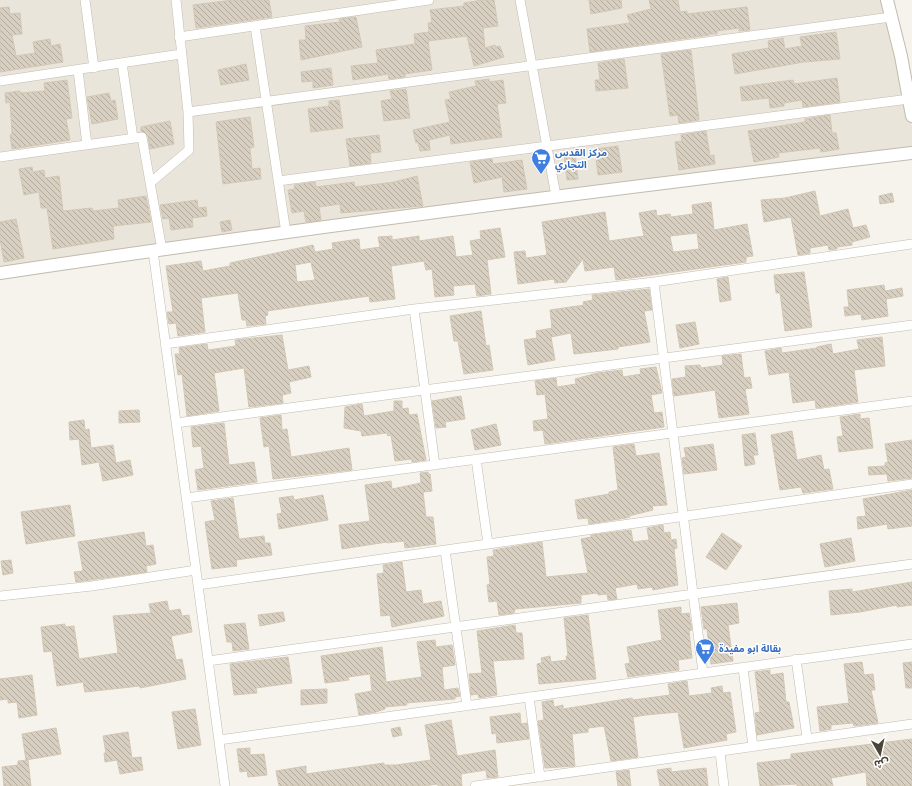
<svg xmlns="http://www.w3.org/2000/svg" width="912" height="786" viewBox="0 0 912 786" font-family="'Noto Sans','Noto Sans Arabic',sans-serif">
<defs>
<pattern id="building-back-hatch" width="6" height="6" patternUnits="userSpaceOnUse"><rect width="6" height="6" fill="#d8cfc1"/><path d="M-1 5l2 2M0 0l6 6M5-1l2 2" fill="none" stroke="#b1aa9e"/></pattern>
</defs>
<rect width="100%" height="100%" fill="#f6f3ec"/>
<path fill="#eae5da" d="M0 0H891L912 126V147L0 270Z"/>
<path fill="url(#building-back-hatch)" stroke="#d3c7b4" fill-rule="evenodd" d="M233 0H269L272 17 196 28 193 5Z
M482 0H494L498 26 483 28 485 48 495 45 496 47 500 46 504 57 474 66 467 36 428 41 432 70 405 74V77L389 79 388 74 353 80 351 66 378 63 376 50 415 44 414 34 429 32 428 23 432 22 430 10 464 6V3Z
M589 0H621L622 8 591 14Z
M649 0H678L680 12 687 11V14L747 7 750 30 739 31V28L717 31V34H709V35L590 52 587 29 630 23 627 15 651 9Z
M9 7 10 14 20 13 22 34 12 35 16 56 35 53 33 42 50 39 51 46 60 44 63 62 0 72V8Z
M356 17 362 47 301 60 299 40H306L305 26 340 22 339 19Z
M836 32 840 59 804 62 735 74 732 54 769 48 768 41 783 38 785 49 802 46 800 37Z
M691 50 699 120 679 123 678 115 670 116 661 54Z
M624 59 628 88 596 91 595 80H600L598 63Z
M246 64 249 80 221 85 218 70Z
M331 68 333 85 313 88V81L302 82 301 72Z
M837 78 840 102 803 107 802 100 784 103V106L770 108 769 98 742 101 740 87 793 80 794 84Z
M489 79V82L503 80 506 103 497 104 502 137 451 144 450 135 429 140 430 150 420 151 418 142 416 143 413 130 450 122 445 100 451 99 449 92 476 86 475 81Z
M67 80 72 118 66 119 70 140 12 149 10 135 12 134 10 102 6 103 5 93 20 91V93L45 91 44 83Z
M406 89 410 118 384 121 381 101 392 99 390 91Z
M109 93 111 101 115 100 118 119 92 124 87 97Z
M339 100 343 128 311 132 308 109 329 106V101Z
M830 115 832 133H836L839 149 821 152 820 148 778 153 779 157 754 162 748 131 805 122V119Z
M250 117 254 147 250 148 252 169 260 168 261 179 223 184 216 122Z
M170 121 174 144 150 149 148 136 141 131V127Z
M706 131 710 156 714 155 715 164 679 170 675 142 682 141 681 135Z
M379 135 381 152 370 153 371 163 350 166 346 139Z
M618 146 622 172 598 175 595 149Z
M575 153 578 179 567 180 564 154Z
M492 159 493 164 522 160 527 189 504 192 502 177 474 183 470 162Z
M32 167 33 172 44 170 45 178 59 176 63 211 92 208 93 211 119 208 118 200 146 196 151 222 113 226 114 239 53 249 47 208H41L39 192 24 195 19 169Z
M417 176 423 206 341 213 340 204 319 207 321 220 306 222 304 211 292 213 288 190 295 189 294 185 315 182 316 187 354 182 355 187 394 182Z
M815 191 820 216 848 209 853 228 866 225 870 237 852 242V245L837 247V249L829 250 828 245 810 248V253L798 255 791 217 764 222 761 200 785 198Z
M892 193 894 202 880 204 879 196Z
M197 200 198 208 206 207 207 216 192 218 193 227 171 230 169 218 163 219 160 205Z
M711 202 714 230 747 224 753 256 746 257V262L616 280 614 267 585 271 583 259 566 282 555 283 554 279 518 284 514 252 525 251 526 258 547 255 542 222 605 212 609 241 644 236 639 213 656 210 657 216 670 214 671 217 693 214 692 205ZM697 233 699 249 673 252 670 236Z
M16 219 24 258 4 262 0 239V222Z
M230 220 232 230 222 232 220 222Z
M500 228 505 257 487 260 491 294 477 296 475 284 453 286 454 295 435 297 432 269 426 270 424 261 391 266 395 299 370 302 369 296 267 311 268 315 265 316 266 324 247 326 246 320H242L238 293 201 298 205 332 178 336 176 323 169 324 167 312H173L166 266 201 261 203 271 230 266V263L313 245 315 252 333 249 332 243 359 239 360 250 380 247 378 237 392 236V240L419 236V241L453 236 456 257 473 255 470 241 481 239 480 231ZM311 262 315 280 297 282 295 265Z
M804 272 812 327 785 331 780 293H776L774 275Z
M728 277 731 300 720 302 717 279Z
M884 285 885 291 902 288 903 296 886 299 888 316 862 320 861 314 845 316 844 307H849L847 290Z
M649 289 652 310 644 311 650 342 618 347V349L574 354 571 333 551 337 555 360 528 365 524 340 537 338 536 331 552 328 550 310 584 305 583 302 593 300 592 295Z
M481 311 486 346 489 345 493 370 464 374 458 341H454L450 316Z
M695 322 699 344 680 348 676 325Z
M282 335 288 370 309 366 311 377 289 382 291 393 282 395 283 403 249 407 244 368 214 373 219 411 187 416 182 374 178 375 175 354H180L179 348 207 344 208 350 236 346 235 340Z
M882 337 885 366 854 370 858 402 816 408 815 400 793 403 789 372 769 375 765 351 781 348 782 353 817 348V347L831 344 833 354 859 349 857 340Z
M741 354 744 378 750 377 752 388 745 389 749 414 719 418 715 390 674 396 672 379 686 377 685 366 700 365 701 368 723 365 722 356Z
M656 367 662 393 651 395 654 413 662 412 664 427 545 444 543 430 534 431 533 421 548 419 545 394 537 395 535 381 556 378 557 387 576 384 575 379 597 373 622 370 623 377 641 374 640 369Z
M461 396 465 419 445 422 446 427 436 428 432 401Z
M394 401H402V409L408 408 409 415 417 414 426 460 412 462V459L395 461 391 435 388 436 387 433 362 436 361 431 344 428 345 407 362 404 364 416 394 411Z
M139 410 140 422 119 423V411Z
M860 414V419L869 418 873 448 839 452 837 437 843 436 840 417Z
M281 415 282 430 287 429 291 457 349 448 352 470 273 479 269 446 264 447 260 418Z
M84 420 85 430 89 429 91 448 113 445 116 463 130 460 133 475 103 481 99 462 82 465 79 439 70 440 69 422Z
M224 423 229 465 254 462 257 482 198 490 195 470 204 468 201 446 193 447 191 427Z
M496 424 501 445 475 450 471 430Z
M792 431 797 460 821 455 824 470 829 469 833 489 803 493 801 487 780 490 771 435Z
M755 433 758 455H753L755 464 745 466 742 435Z
M912 440V478L888 481 887 474 869 475 868 467 885 466V463L888 462 885 444Z
M634 444 636 456 659 453 667 505 652 506 653 510 629 516 630 517 626 518 589 524 588 518 578 519 575 500 609 494V492L618 490 613 447Z
M713 444 717 470 684 474 682 458 686 457 684 448Z
M428 472V474H430L432 491 423 492 426 517H433L436 544 405 548 404 541 387 543V542L342 549 339 525 370 521 365 485 391 481 392 489 421 483 420 473Z
M912 490V526L888 529 887 524 858 529 857 517 866 516 863 499Z
M323 495 328 520 279 529 277 514 282 513 279 498 293 496 294 500Z
M233 498 239 539 264 536 265 543H270L272 555 236 560 237 566 212 569 205 522 215 520 211 501Z
M70 505 75 536 26 544 21 512Z
M663 525 664 533 670 532 671 540 676 539 677 548 674 549 678 585 653 590 652 587 638 589 637 584 615 588 617 599 608 600 607 594 598 595 597 593 581 595V603L515 609 514 613 499 615 497 601 489 602 487 585 490 584 487 557 494 556 493 550 542 542 546 577 588 573 581 539 591 537V535L631 530 633 542 649 540 647 528Z
M144 532 146 546 153 545 156 564 146 566 147 572 76 582 74 572 83 571 78 542Z
M722 533 742 546 726 570 706 557Z
M851 538 855 561 825 567 820 544Z
M11 560 13 573 3 575 1 561Z
M402 562 406 592 421 590 423 604 441 601 444 616 392 627 390 615 381 616 377 574 384 573 383 565Z
M912 582V605L897 607V605L860 612 831 615 829 591 852 589V592Z
M167 601 169 611 180 609 182 616 189 615 192 632 171 636 176 660 182 659 186 679 140 688V686L85 692 83 682 57 686 52 651 44 652 41 627 65 624V627L74 626 79 659 118 653 113 616 151 613 149 604Z
M737 603 739 623 728 625 733 661 711 664 707 629H704L701 607Z
M681 607V614L689 613 692 630 689 631 692 658 678 660 679 670 628 677 625 664 630 663 627 647 662 640 658 610Z
M283 612 285 621 260 626 258 615Z
M588 615 596 679 539 684 537 664 542 663 541 658 550 656 551 662 567 660 566 656H568L564 618Z
M245 623 249 649 233 651 232 642H227L224 625Z
M515 625 516 633H522L524 659 493 661 497 695 479 698 478 694 471 695 469 674 482 673 477 631Z
M435 640 436 647 452 645 455 665 442 667 444 690 458 688 460 696 455 697V699L406 703 407 705 385 707V709L376 712 359 715 355 694 372 691 370 674 348 677 349 680 325 683 321 656 382 647 386 682 422 677 417 642Z
M288 657 292 683 256 688 257 693 234 695 230 664Z
M862 662 864 675 873 674 875 690H871L878 723 854 726 853 723 831 725V729L820 731 817 707 849 703 844 664Z
M912 662V688H906L903 663Z
M770 670V675L783 673 786 702H789L794 728 757 735 755 713 760 712 755 672Z
M32 675 37 715 19 718 17 702 8 703V699L0 700V679Z
M687 681 689 696 712 693 711 688 722 686 723 693 730 692 736 732 726 734 727 740 684 748 678 712 646 715 633 717 638 757 611 761 604 726 588 728V732L572 734 575 766 545 768 538 721 544 720 542 702 553 700 554 707 563 705V709L632 698 633 700 670 695 668 684Z
M327 689V703L301 705V690Z
M195 709 201 745 178 749 172 712Z
M520 713 521 724 527 723 529 739 497 743 496 733 492 734 490 717Z
M451 720 457 756 495 750 498 777 487 778 486 770 461 774 462 786H438V784L423 786H279L276 771 306 766V774L384 763V765H396L431 760 425 725Z
M400 727 402 735 393 737 391 729Z
M56 728 61 754 26 760 22 734Z
M128 732 132 758 141 757 143 770 120 774 117 760 105 762 104 753H106L103 736Z
M912 739V786H867L866 772 831 778 833 786H797V784L760 786 757 763 791 759V754Z
M250 748V755L264 754 267 775 248 777 247 771 240 772 237 749Z
M28 760 31 786H4L2 767 18 765V761Z
M671 768V772L706 768 708 786H660L657 770Z
M629 770 631 786H618L616 772Z"/>
<g fill="none" stroke-linecap="round" stroke-linejoin="round">
<defs>
<path id="minor" d="M85 0 94 68
M520 0 556 196
M255 26 286 233
M179 37 429 0
M122 63 133 138
M78 70 87 145
M0 81 181 54
M188 112 891 17
M0 157 142 137 162 250
M278 181 909 99
M150 183 189 150 188 112 176 0
M153 251 225 786
M654 282 703 673
M414 309 435 465
M165 344 414 309 654 282 912 244
M176 423 912 325
M476 459 488 544
M186 498 912 401
M445 550 467 706
M198 585 912 484
M0 596 92 586 196 570
M796 659 807 738
M208 661 912 564
M743 668 753 747
M529 697 540 777
M219 740 912 644
M720 752 724 786
M475 786 912 724"/>
<path id="tertiary" d="M887 0 901 56 912 116
M0 273C303 228 607 189 912 153"/>
</defs>
<use href="#minor" stroke="#c2bbae" stroke-width="10"/>
<use href="#tertiary" stroke="#c2bbae" stroke-width="14"/>
<use href="#minor" stroke="#fff" stroke-width="9"/>
<use href="#tertiary" stroke="#fff" stroke-width="12"/>
</g>
<defs>
<symbol id="supermarket-pin" viewBox="-11 -11 22 30"><path d="M0 17L-7.5 6A9.5 9.5 0 1 1 7.5 6Z" fill="#3f7fe0" stroke="#fff"/><path d="M-6-5.5h2.5l.6 2H6L4.5 2H-2.5L-4.4-4H-6ZM-1.5 3.2a1.3 1.3 0 1 0 .1 0ZM3 3.2a1.3 1.3 0 1 0 .1 0Z" fill="#fff"/></symbol>
</defs>
<g fill-rule="evenodd">
<use href="#supermarket-pin" x="530" y="147" width="22" height="30"/>
<use href="#supermarket-pin" x="694" y="637" width="22" height="30"/>
</g>
<g text-anchor="middle" stroke-width="3" stroke-linejoin="round" paint-order="stroke">
<g font-size="10" font-weight="bold" fill="#366cbe" stroke="#fff" text-anchor="start">
<text x="555" y="156">مركز القدس<tspan x="555" dy="12">التجاري</tspan></text>
<text x="719" y="652">بقالة ابو مفيدة</text>
</g>
</g>
<g transform="translate(880 754) rotate(171)" stroke="#ffffff" stroke-width="3" paint-order="stroke">
<path d="M0-3L7 15L0 10L-7 15Z" fill="#4b4439"/>
<text y="-6" font-size="11" font-weight="bold" text-anchor="middle" fill="#4b4439">ش</text>
</g>
</svg>
